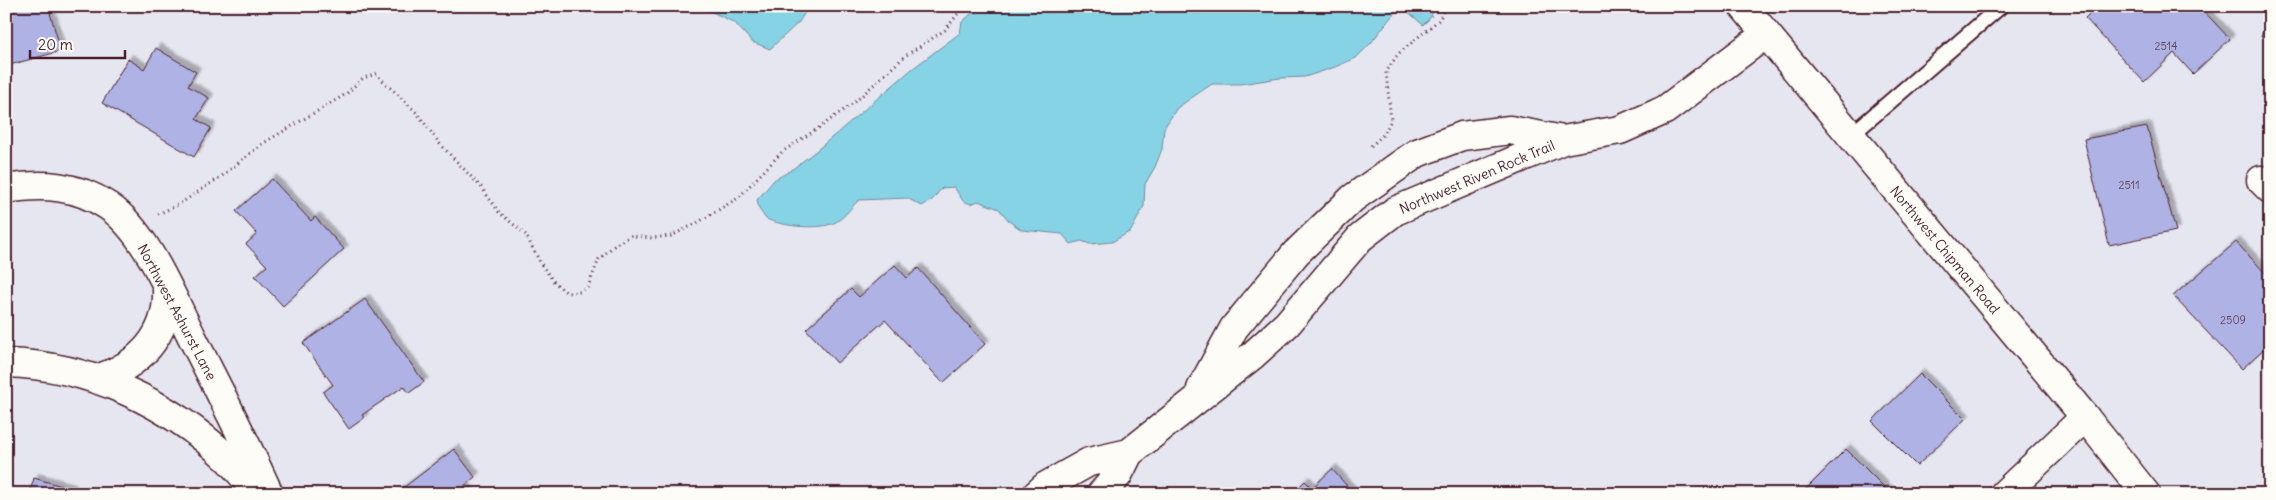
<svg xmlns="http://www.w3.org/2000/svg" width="2276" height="500" viewBox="0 0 2276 500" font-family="Delius,sans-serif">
<defs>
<filter id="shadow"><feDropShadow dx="4.5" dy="-4.5" stdDeviation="1" flood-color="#0004"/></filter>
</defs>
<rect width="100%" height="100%" fill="#e6e6f1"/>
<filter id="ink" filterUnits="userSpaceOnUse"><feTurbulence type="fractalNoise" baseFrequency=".02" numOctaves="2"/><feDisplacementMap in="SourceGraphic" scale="10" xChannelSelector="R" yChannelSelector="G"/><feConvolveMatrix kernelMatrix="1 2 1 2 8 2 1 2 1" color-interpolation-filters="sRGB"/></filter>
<g filter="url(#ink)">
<path fill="#87d3e6" stroke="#6f8b9b" d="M700 6H809L799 22 770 49 752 42 735 23Z
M983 6H1429L1433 10 1431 17 1423 25 1405 9 1395 12 1371 43 1356 58 1335 67 1305 77 1280 78 1240 84H1212L1200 92 1177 108 1164 128 1162 149 1155 167 1145 184 1144 206 1131 231 1112 242 1090 244 1081 241 1071 244 1062 234 1022 230 1010 222 999 209 978 201 971 204 963 201 954 187 942 188 932 200 922 206 907 198 859 200C852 206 845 217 836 222 819 231 783 226 766 219L759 209 757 200 774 180 790 171 817 150 912 69 960 33 962 22 979 7 980 9Z"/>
<path fill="#afb2e4" stroke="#4a1f2b" filter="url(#shadow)" d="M6 6H48L61 51 6 66Z
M2098 6H2199L2230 39 2193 74 2174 53 2144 82 2085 18Z
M2270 13V40L2261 36Z
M156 48 196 72 188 86 209 98 196 119 211 128 194 157 102 103 128 59 144 69Z
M2147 127 2176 231 2109 245 2084 139Z
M272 179 311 221 315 217 344 249 283 306 255 276 267 266 246 244 257 234 236 211Z
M2236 242 2270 278V343L2242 369 2173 296Z
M895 265 907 278 918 268 985 344 943 383 885 320 837 363 806 329 851 289 859 297Z
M365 299 424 382 409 393 404 386 362 415 364 418 349 429 323 392 333 385 303 343Z
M1920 374 1965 419 1917 466 1872 421Z
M454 449 475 477 464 486 470 494H395Z
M1846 449 1891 494H1801Z
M1332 469 1354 494H1292L1305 481 1312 488Z
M34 478 72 489 70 494H29Z"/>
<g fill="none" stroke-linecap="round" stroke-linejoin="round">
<defs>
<path id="lane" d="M1850 136 2001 6"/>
<path id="street" d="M2261 180 2270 189
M6 189C43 183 77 185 108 206 146 231 172 297 192 337 218 389 245 440 269 494
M6 363C89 365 169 403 228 459 239 470 248 482 258 494
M96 379C139 366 169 336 167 289
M1201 389 1234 328 1296 253 1353 198 1417 153 1462 136 1510 130 1563 140
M1037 494 1046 486 1089 462 1129 453
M1101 494 1118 475 1129 453 1253 355 1287 324 1360 238 1395 211 1563 140 1620 130 1665 110 1766 34
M2004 494 2085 417"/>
<path id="secondary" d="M1743 6 2085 417 2146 494"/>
</defs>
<use href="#lane" stroke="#4a1f2b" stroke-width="18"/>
<use href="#street" stroke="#4a1f2b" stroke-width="31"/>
<use href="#secondary" stroke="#4a1f2b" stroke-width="31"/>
<path stroke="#4a1f2b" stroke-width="3" stroke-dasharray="1 4" stroke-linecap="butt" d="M1371 146 1384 134 1391 120 1386 72 1398 54 1439 20 1447 6
M158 214 178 205 222 176 262 144 346 94 363 78 376 74 417 113 440 144 481 187 499 212 526 235 541 264 554 282 567 293 580 292 588 287 599 259 616 244 631 236 652 238 671 236 697 223 738 198 782 152 823 125 856 101 905 56 945 30 964 6"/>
<use href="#lane" stroke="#fdfcf7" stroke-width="14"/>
<use href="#street" stroke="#fdfcf7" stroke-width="28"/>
<use href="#secondary" stroke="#fdfcf7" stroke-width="28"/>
</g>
</g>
<g text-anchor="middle" stroke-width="5" stroke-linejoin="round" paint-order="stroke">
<g font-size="11" fill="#634459">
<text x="2166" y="50">2514</text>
<text x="2129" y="189">2511</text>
<text x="2233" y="324">2509</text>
</g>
<g font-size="14" fill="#4a1f2b" stroke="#fdfcf7">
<text transform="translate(1477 177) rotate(-23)" y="5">Northwest Riven Rock Trail</text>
<text transform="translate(1945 250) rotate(50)" y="5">Northwest Chipman Road</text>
<text transform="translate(177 312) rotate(62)" y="5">Northwest Ashurst Lane</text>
</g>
</g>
<rect width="2276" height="500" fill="none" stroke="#fdfcf7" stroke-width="25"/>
<rect x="12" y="12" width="2251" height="475" fill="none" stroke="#4a1f2b" stroke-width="2" filter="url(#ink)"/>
<path d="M30 50v8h95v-8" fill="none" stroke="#4a1f2b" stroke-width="2.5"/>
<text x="38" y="50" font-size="15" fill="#4a1f2b" stroke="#fdfcf7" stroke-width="4" paint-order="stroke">20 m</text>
</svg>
